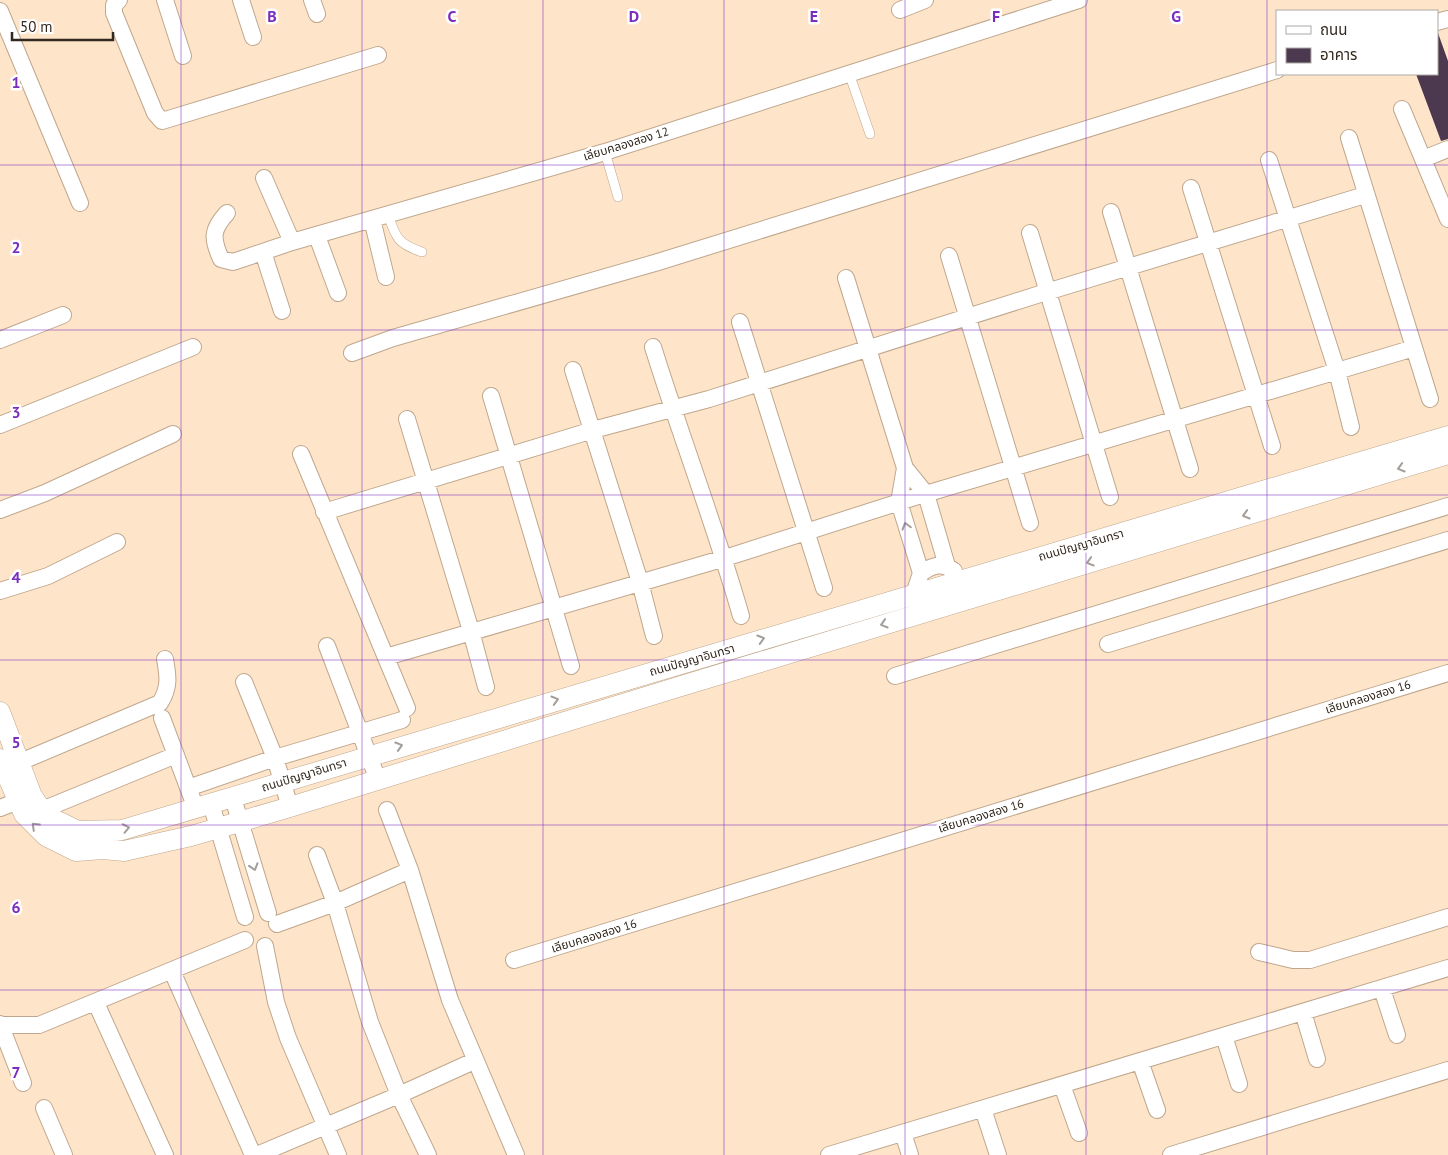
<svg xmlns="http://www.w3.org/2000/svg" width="1448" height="1155" viewBox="0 0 1448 1155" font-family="'PT Sans','Noto Sans Thai',sans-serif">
<rect width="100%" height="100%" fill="#fee4c9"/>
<path fill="#4c384f" d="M1438 33 1448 61V139L1441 141 1416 74H1437Z"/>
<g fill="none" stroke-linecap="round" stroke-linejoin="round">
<defs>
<path id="service" d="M849 73 870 134
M605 152 618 197
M388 215C396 238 398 244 422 252"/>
<path id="minor" d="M119 0 114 5V13L155 113 162 121 378 55
M165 0 183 56
M241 0 253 37
M312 0 317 14
M900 10 925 0
M0 11 80 203
M1437 22 1448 19
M1402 109 1448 219
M1349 138 1430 399
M1423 159 1448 149
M1269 160 1337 371 1351 427
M264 178 292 242
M1191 188 1272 446
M1111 212 1190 469
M227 213C211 230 212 239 221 259L233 262 292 242 605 152 1079 0
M372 219 386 277
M1030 233 1110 497
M317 236 338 293
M263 252 282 311
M949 256 1030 523
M846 278 905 468 926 494 947 566
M740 322 824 588
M0 340 63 315
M653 347C681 437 715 525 741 616
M352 353 393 338 658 262 1277 70
M573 370 640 582 654 636
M491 396 571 666
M407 419 471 631 486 687
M0 425 193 347
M301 454 407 708
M905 468 899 502 921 573
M0 510 45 493 173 434
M324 512 593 430 709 399 1040 294 1365 195
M0 591 48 576 117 542
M917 604 914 594 921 573C933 565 942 562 954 571
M1108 644 1448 540
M327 646 378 780
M386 657 725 558 912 498 1414 348
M895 676 1448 506
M244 682 275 758 290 807
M162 718 192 798
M20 762 160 703C170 687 168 676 165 659
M188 788 275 758 402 720
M233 798 268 913
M211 804 245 917
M0 808 28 797
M42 810 176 755
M387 810 410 870 450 1000 516 1155
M317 855 335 903 370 1022 399 1095 428 1155
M277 924 335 903 410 870
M265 946 276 1002 288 1038 338 1155
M1259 952 1293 960H1310L1448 917
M514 960 1448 673
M172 971 253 1155
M1382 989 1397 1035
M96 1003 165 1155
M1303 1012 1317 1059
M0 1024 23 1083
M0 1025H39L245 940
M1224 1036 1239 1084
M1140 1061 1157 1110
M1062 1085 1079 1133
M44 1108 64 1155
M983 1109 998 1155
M903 1133 910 1155
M257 1155 399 1095 474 1061
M829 1155 1448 968
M1171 1155 1448 1070"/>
<path id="tertiary" d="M0 712 32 796 42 810 55 820 78 831 122 830 1448 436
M0 759 24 814 46 836 76 851 103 849 124 851 191 836 290 807 678 687 1448 454"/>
</defs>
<use href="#service" stroke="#bfa78d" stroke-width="10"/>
<use href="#minor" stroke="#bfa78d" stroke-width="18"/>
<use href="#tertiary" stroke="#bfa78d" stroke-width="21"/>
<use href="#service" stroke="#fff" stroke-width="9"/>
<use href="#minor" stroke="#fff" stroke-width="16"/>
<use href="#tertiary" stroke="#fff" stroke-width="20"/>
</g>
<defs><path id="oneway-chevron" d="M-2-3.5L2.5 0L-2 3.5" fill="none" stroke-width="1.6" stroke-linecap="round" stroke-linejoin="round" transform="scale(1.25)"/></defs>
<g stroke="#a39e9a">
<use href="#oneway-chevron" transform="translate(1401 468) rotate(163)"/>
<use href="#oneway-chevron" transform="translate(1246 515) rotate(163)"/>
<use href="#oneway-chevron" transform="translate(906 526) rotate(-106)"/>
<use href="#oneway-chevron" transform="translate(1090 562) rotate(163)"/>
<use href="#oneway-chevron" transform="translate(884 624) rotate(163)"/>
<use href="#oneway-chevron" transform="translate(761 639) rotate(-16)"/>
<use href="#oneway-chevron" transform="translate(555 700) rotate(-16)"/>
<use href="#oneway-chevron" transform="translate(399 746) rotate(-17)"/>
<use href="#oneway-chevron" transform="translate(35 826) rotate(-136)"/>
<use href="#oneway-chevron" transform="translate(126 828) rotate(-12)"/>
<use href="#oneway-chevron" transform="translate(254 867) rotate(73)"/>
</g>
<path fill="none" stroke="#7b2cbf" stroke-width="1" stroke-opacity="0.55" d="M181 0V1155M362 0V1155M543 0V1155M724 0V1155M905 0V1155M1086 0V1155M1267 0V1155M0 165H1448M0 330H1448M0 495H1448M0 660H1448M0 825H1448M0 990H1448"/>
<g text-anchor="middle" stroke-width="5" stroke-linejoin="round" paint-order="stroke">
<g font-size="12" fill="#32281e" stroke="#fff">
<text transform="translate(626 144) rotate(-17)" y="4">เลียบคลองสอง 12</text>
<text transform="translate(1081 545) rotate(-16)" y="4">ถนนปัญญาอินทรา</text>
<text transform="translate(692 660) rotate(-16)" y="4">ถนนปัญญาอินทรา</text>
<text transform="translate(1368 697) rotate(-17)" y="4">เลียบคลองสอง 16</text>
<text transform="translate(304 775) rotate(-17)" y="4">ถนนปัญญาอินทรา</text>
<text transform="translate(981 816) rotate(-17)" y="4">เลียบคลองสอง 16</text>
<text transform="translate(594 936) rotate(-17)" y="4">เลียบคลองสอง 16</text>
</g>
</g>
<g font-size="16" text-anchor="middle" font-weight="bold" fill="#7b2cbf" stroke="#fff" stroke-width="5" stroke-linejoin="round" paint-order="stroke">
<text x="272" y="22">B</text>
<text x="452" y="22">C</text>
<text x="634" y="22">D</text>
<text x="814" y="22">E</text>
<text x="996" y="22">F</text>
<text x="1176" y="22">G</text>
<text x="16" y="88">1</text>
<text x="16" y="253">2</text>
<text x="16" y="418">3</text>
<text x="16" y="583">4</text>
<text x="16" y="748">5</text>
<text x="16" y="913">6</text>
<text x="16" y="1078">7</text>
</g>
<rect x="1276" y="10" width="162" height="65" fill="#ffffff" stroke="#ada9a5"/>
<rect x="1286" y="26" width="25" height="8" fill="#ffffff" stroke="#ada9a5"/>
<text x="1320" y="35" font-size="15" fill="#32281e">ถนน</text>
<rect x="1286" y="48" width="25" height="15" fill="#4c384f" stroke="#ada9a5"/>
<text x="1320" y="60" font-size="15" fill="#32281e">อาคาร</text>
<path d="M12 32v8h101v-8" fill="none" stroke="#32281e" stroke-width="2.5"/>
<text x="20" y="32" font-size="15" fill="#32281e" stroke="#ffffff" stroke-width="4" paint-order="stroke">50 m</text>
</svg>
